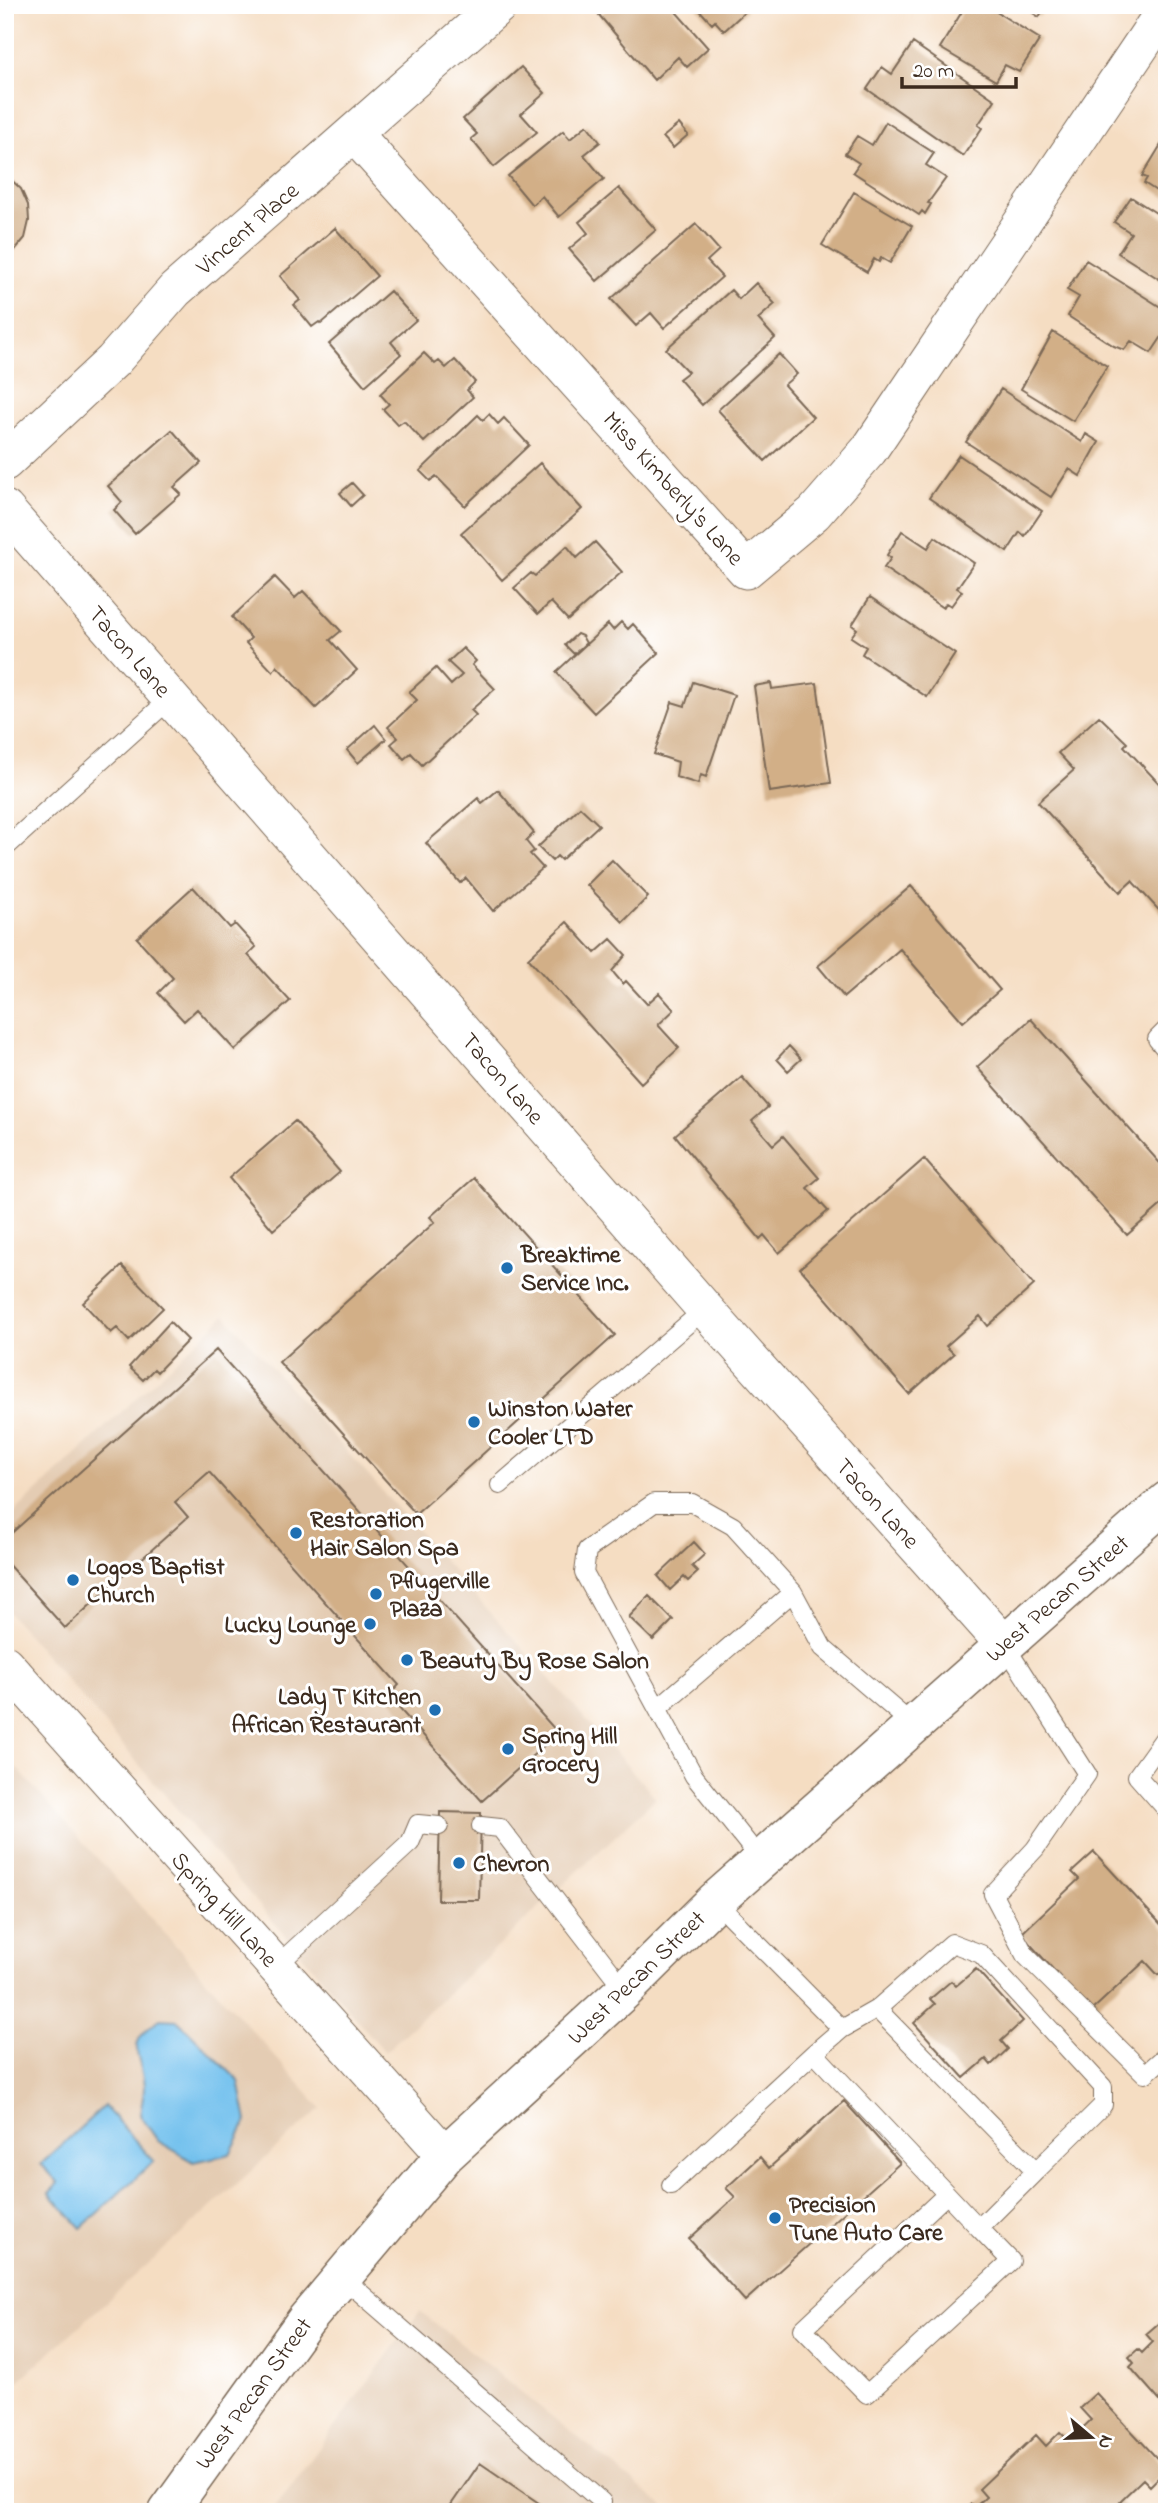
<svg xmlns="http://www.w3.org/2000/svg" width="1172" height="2517" viewBox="0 0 1172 2517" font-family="'Indie Flower',sans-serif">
<rect width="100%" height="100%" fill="#fff"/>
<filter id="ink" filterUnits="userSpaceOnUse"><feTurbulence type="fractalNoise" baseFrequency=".0143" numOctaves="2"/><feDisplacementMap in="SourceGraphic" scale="14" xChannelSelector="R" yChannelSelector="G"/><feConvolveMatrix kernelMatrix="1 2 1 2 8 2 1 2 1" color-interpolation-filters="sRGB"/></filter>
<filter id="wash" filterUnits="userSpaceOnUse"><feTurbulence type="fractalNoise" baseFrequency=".00686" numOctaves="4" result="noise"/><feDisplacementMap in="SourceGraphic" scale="28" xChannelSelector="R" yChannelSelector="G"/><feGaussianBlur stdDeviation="1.57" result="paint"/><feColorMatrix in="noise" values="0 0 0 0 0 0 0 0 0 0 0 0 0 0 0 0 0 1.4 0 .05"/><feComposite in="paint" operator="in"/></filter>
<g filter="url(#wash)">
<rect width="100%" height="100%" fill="#f5ddc2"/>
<path fill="#e4ccb3" d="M225 1315 656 1798 385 2052 5 1608V1521Z
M5 1755 321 2108 5 2393Z
M420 2311 671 2512H272Z"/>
<path fill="#73c1ee" stroke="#577686" stroke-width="2" d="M160 2019 177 2020 239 2081 247 2121 230 2154 194 2162 158 2141 140 2115C141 2106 144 2096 144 2087 142 2052 122 2046 160 2019Z
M104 2106 154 2161 81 2228 49 2193 59 2183 41 2164Z"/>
<g id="blocks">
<path fill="#d2af87" d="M610 5H670L708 48 687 67 678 57 654 80 599 15Z
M695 5H743L747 10 724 31 715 21 712 24Z
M966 5H985L1040 39 1019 72 1005 65 996 81 940 48Z
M1021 5H1046L1039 17Z
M913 43 995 100 978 125 982 128 963 156 867 89 882 67 892 74Z
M521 67 545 93 521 114 537 132 494 167 471 139 477 134 463 119Z
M886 122 934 153 926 165 946 178 928 203 931 204 925 214 922 211 919 215 853 172 859 163 845 154 857 136 872 145Z
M679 124 688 135 673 148 663 137Z
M587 125 600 142 584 155 604 179 559 217 542 196 532 205 508 176 563 131 570 139Z
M1162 143 1167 146V198L1144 183 1147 178 1142 176Z
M5 174 21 189 28 205 29 221 25 238 5 262Z
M619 188 656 230 597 281 569 249 588 233 579 222Z
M854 192 912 226 890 263 881 258 879 262 874 259 867 272 822 245Z
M1131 197 1167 220V284L1118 253 1131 233 1114 222Z
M696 224 719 250 707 261 722 277 664 328 651 313 636 326 611 299Z
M335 228 377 276 321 324 319 322 312 327 294 305 300 300 280 276Z
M1086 260 1167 311V329L1151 353 1131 341 1124 350 1114 346 1068 316 1079 297 1067 290Z
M756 283 775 304 758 319 775 338 702 405 679 379 688 372 666 349 731 290 739 299Z
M390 291 416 320 391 342 401 354 365 386 329 344Z
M1053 332 1107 366 1073 421 1021 389Z
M424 353 435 364 439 361 446 368 455 360 475 382 467 390 473 397 424 442 404 421 398 425 383 409 389 404 380 394Z
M779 354 797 374 784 385 813 417 765 461 718 410Z
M1001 389 1082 442 1086 434 1099 442 1080 476 1069 469 1051 497 966 442Z
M489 414 498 424 504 418 529 445 465 506 436 476 430 481 420 471 478 415 483 420Z
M172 430 201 463 174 487 181 494 135 534 114 510 122 502 108 486Z
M959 455 1042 511 1025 536 1020 532 1007 552 929 498Z
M540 463 582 509 502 580 461 533Z
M352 483 363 495 351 506 340 493Z
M902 531 928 548 935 537 974 563 957 588 962 591 951 606 946 603 943 608 884 568 891 558 887 555Z
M595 542 622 572 568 620 551 602 538 614 514 588 531 573 535 576 567 546 577 558Z
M275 577 295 598 303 591 341 631 330 640 357 670 316 708 277 666 273 672 246 643 251 638 232 617Z
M870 597 955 654 927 697 862 654 866 647 851 637 857 629 852 625Z
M621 622 628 629 633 624 659 653 594 713 556 672 608 624 613 630Z
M577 634 582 636 586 643 574 654 565 645Z
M463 648 476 661 472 665 495 689 471 710 476 715 422 765 411 753 404 759 391 744 398 738 388 727 417 700 409 692 436 668 451 685 462 675 448 662Z
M693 682 734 695 706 777 701 775 698 784 676 777 678 762 654 754 672 702 685 706Z
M771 683 772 689 817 683 831 783 769 792 754 686Z
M1099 716 1127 743 1124 746 1167 792V919L1132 881 1120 892 1038 802 1074 770 1058 753Z
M375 725 386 739 358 763 347 750Z
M498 790 534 833 526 841 534 851 530 854 543 868 493 911 466 878 460 883 426 843 478 798 482 803Z
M580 807 599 825 561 860 557 856 552 861 538 847Z
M612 860 648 897 623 922 587 885Z
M911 886 1000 990 963 1022 900 949 844 997 818 966Z
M193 887 230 928 235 924 256 947 248 955 290 1001 235 1050 197 1009 184 1021 158 993 173 978 137 938Z
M567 922 595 953 611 939 626 955 612 971 623 984 626 981 647 1004 659 993 674 1010 658 1025 679 1048 641 1083 528 958Z
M1031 1019 1167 1171V1200L1127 1235 977 1067Z
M789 1046 801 1059 788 1071 777 1059Z
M742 1077 768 1107 752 1121 773 1145 783 1136 819 1178 807 1188 828 1211 779 1253 764 1235 760 1239 675 1135Z
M295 1121 340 1172 273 1230 229 1178Z
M924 1159 1034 1285 988 1326 980 1316 946 1346 954 1354 909 1394 800 1268Z
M474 1178 615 1335 416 1514 279 1362 435 1222 430 1217Z
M122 1266 163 1308 129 1341 117 1328 111 1333 83 1303Z
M170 1322 188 1340 157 1372 154 1369 143 1380 129 1367Z
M216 1350 558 1733 482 1801 388 1696 399 1685 209 1472 175 1502 188 1517 65 1628 5 1561V1539Z
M694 1542 705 1554 692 1566 698 1572 688 1581 684 1577 670 1590 658 1576Z
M649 1596 673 1620 653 1640 629 1617Z
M440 1812 481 1813 479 1900H438Z
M1094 1852 1167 1931V1967L1158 1975 1145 1961 1091 2011 1021 1934 1079 1879 1072 1872Z
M976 1969 1023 2021 1001 2041 1008 2049 991 2065 986 2059 964 2078 914 2023 935 2004 930 1999 951 1981 956 1986Z
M844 2101 900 2163 745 2301 689 2239 735 2197 726 2188 760 2157 769 2168Z
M1167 2316V2409L1130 2367 1134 2363 1129 2357 1138 2349 1142 2353 1153 2342 1146 2334Z
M1096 2393 1167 2469 1150 2486 1143 2479 1120 2501 1130 2512H963L971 2504 975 2507 986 2497 979 2489 1036 2435 1046 2446 1060 2432 1069 2441 1091 2420 1080 2408Z
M480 2463 552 2512H446Z"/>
</g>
</g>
<g filter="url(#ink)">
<use href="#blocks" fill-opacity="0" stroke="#7c6957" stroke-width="2"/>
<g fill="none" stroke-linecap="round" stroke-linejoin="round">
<defs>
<path id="lane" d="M5 848 171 698
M1167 1029 1157 1039 1167 1051
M500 1485 705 1309
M1004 1644 1087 1774 1035 1849 993 1894 1025 1955 1145 2074 1167 2055
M658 1708 793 1592
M1167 1734 1137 1776 1167 1810
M481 1826 500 1828 625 1990
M761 1860 694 1776 584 1573 587 1550 654 1503H692L733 1526 793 1592 823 1648 913 1725
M715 1901 842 2029 877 2009 1036 2171 979 2228 814 2053 842 2029
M276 1966 410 1843 418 1824 439 1826
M877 2009 952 1943 981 1954 1103 2087V2105L1036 2171
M671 2185 814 2053
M947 2194 803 2329 867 2394 1011 2261 979 2228
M342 2277 602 2502"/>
<path id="street" d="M354 134 746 570 814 513 869 450 1167 7
M5 462 113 361 175 290 499 5
M5 509 705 1309 1004 1644
M5 1664 445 2155"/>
<path id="secondary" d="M168 2512 306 2320 445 2155 625 1990 715 1901 1167 1501"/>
</defs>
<use href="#lane" stroke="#7c6957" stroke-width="20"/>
<use href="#street" stroke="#7c6957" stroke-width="39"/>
<use href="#secondary" stroke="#7c6957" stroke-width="41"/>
<use href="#lane" stroke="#fff" stroke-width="18"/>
<use href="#street" stroke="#fff" stroke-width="37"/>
<use href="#secondary" stroke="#fff" stroke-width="38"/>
</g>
</g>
<g fill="#1f6fb2" stroke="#fff" stroke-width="2.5">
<circle cx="507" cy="1268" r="7"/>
<circle cx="474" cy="1422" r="7"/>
<circle cx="296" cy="1533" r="7"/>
<circle cx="73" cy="1580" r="7"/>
<circle cx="376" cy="1594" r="7"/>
<circle cx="370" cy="1624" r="7"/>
<circle cx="407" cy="1660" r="7"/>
<circle cx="435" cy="1710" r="7"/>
<circle cx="508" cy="1749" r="7"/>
<circle cx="459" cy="1863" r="7"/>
<circle cx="775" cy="2218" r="7"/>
</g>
<g text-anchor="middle" stroke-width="6" stroke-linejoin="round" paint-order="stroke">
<g font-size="24" fill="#3b2a1e" stroke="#fff">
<text transform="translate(247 228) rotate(-41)" y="8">Vincent Place</text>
<text transform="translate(674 488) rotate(48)" y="8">Miss Kimberly's Lane</text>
<text transform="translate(130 651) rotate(49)" y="8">Tacon Lane</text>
<text transform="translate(503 1078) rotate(49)" y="8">Tacon Lane</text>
<text transform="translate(878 1503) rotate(48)" y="8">Tacon Lane</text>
<text transform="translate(1057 1598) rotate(-41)" y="8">West Pecan Street</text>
<text transform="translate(225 1909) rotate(48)" y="8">Spring Hill Lane</text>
<text transform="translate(636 1977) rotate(-44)" y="8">West Pecan Street</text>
<text transform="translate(253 2393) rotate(-54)" y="8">West Pecan Street</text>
</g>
<g font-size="24" font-weight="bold" fill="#3b2a1e" stroke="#fff" text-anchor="start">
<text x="521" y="1262">Breaktime<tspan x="521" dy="28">Service Inc.</tspan></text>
<text x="488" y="1416">Winston Water<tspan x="488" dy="28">Cooler LTD</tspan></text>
<text x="310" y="1527">Restoration<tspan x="310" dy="28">Hair Salon Spa</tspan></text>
<text x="87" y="1574">Logos Baptist<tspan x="87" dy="28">Church</tspan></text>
<text x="390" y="1588">Pflugerville<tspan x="390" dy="28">Plaza</tspan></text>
<text x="356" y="1632" text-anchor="end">Lucky Lounge</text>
<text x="421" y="1668">Beauty By Rose Salon</text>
<text x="421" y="1704" text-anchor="end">Lady T Kitchen<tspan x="421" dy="28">African Restaurant</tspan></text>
<text x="522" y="1743">Spring Hill<tspan x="522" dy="28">Grocery</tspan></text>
<text x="473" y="1871">Chevron</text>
<text x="789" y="2212">Precision<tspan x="789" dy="28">Tune Auto Care</tspan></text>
</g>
</g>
<rect width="1172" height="2517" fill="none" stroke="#fff" stroke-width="28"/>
<g transform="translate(1091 2437) rotate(109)" stroke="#ffffff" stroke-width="5" paint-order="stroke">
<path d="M0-5L12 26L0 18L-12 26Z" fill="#3b2a1e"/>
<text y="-10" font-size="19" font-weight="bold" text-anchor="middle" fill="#3b2a1e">N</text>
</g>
<path d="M902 77v10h114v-10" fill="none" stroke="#3b2a1e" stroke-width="3.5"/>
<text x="913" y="77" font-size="21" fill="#3b2a1e" stroke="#ffffff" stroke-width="5" paint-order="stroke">20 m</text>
</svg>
